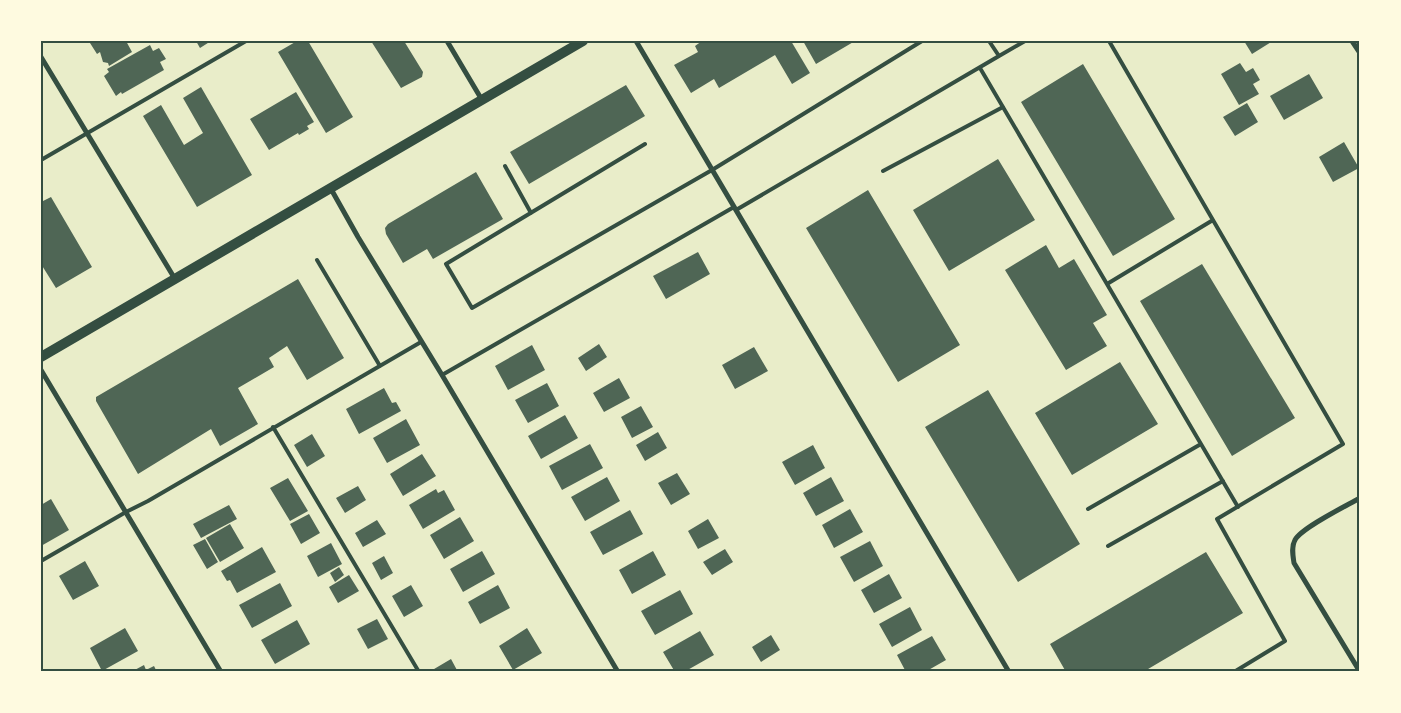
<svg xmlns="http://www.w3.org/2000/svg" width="1401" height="713" viewBox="0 0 1401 713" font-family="'Open Sans',sans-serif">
<rect width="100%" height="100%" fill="#e9edc9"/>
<path fill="#4f6655" d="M94 41H126L132 52 109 66 108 63 103 62 100 52 97 54 90 43Z
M196 41H211L200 48Z
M297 41 302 43 308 41 353 117 326 133 278 52Z
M371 41H404L423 72 422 77 401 88Z
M702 41H791L810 73 792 84 775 55 719 88 714 79 691 93 674 65 698 52 695 46Z
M803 41H855L816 64Z
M1244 41H1273L1252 54Z
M150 45 153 51 159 48 166 59 160 62 164 70 122 94 121 92 116 96 104 76 109 72 107 69Z
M1240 63 1246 72 1253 68 1260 80 1253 84 1259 94 1239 105 1221 74Z
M1083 64 1175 219 1113 256 1021 102Z
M1309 74 1323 98 1284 120 1270 96Z
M626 85 645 116 529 184 510 152Z
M201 87 252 175 197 207 143 116 161 105 184 145 203 133 183 98Z
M296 92 314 122 307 126 309 129 299 135 298 133 269 150 250 119Z
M1247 103 1258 122 1235 136 1223 117Z
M1344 142 1359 168 1333 182 1319 157Z
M998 159 1035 220 949 271 913 210Z
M476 172 503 219 433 259 427 249 403 263 386 234 385 228 388 224Z
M868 190 960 345 898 382 806 228Z
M51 197 92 267 56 288 41 264V202Z
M1046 245 1059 268 1074 259 1107 315 1093 323 1107 346 1066 370 1005 270Z
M698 252 710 274 666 299 653 276Z
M1202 264 1295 418 1232 456 1140 301Z
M298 279 344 358 307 380 287 346 269 358 274 367 238 388 258 424 220 446 211 429 138 474 96 401V397Z
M599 344 607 357 586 371 578 358Z
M532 345 545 370 508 390 495 366Z
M754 347 768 371 735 389 722 365Z
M1120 362 1158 424 1072 475 1035 413Z
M619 378 630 398 604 412 593 393Z
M547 383 559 406 528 423 515 400Z
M384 388 392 403 396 402 401 411 359 434 346 409Z
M988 390 1080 544 1018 582 925 427Z
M641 406 653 427 632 438 621 417Z
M565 415 578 438 541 459 528 436Z
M406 419 420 445 387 463 373 438Z
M658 432 667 448 645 461 636 445Z
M312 434 325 456 307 467 294 445Z
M590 444 603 468 562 490 549 466Z
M813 445 825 468 795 485 782 462Z
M422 454 436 476 403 496 390 474Z
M677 473 690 494 671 505 658 483Z
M607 477 620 501 585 521 571 497Z
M831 477 844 501 816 516 803 493Z
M288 478 308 511 290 521 270 488Z
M358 486 366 500 345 513 336 498Z
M436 489 438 493 444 490 455 510 423 529 409 505Z
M51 499 69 530 41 546V505Z
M229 505 237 519 201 538 193 524Z
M850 509 863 532 834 548 822 525Z
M630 510 643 534 603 555 590 532Z
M309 514 320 533 301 544 290 524Z
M460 517 474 541 444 559 430 535Z
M708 519 719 538 698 549 688 531Z
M377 520 386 534 363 547 355 533Z
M230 524 244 548 220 562 206 538Z
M205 539 218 562 207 569 193 545Z
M870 541 883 566 854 582 840 557Z
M331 543 342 564 318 577 307 556Z
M262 547 276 572 237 593 230 580 227 581 221 571Z
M725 549 733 562 712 575 703 562Z
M482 551 495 574 463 592 450 569Z
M653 551 666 575 632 594 619 570Z
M1206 552 1243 613 1143 672H1066L1050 644Z
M384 556 393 573 381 580 372 563Z
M85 561 99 586 73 600 59 576Z
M339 567 344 575 335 582 330 573Z
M889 574 902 598 874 613 861 590Z
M349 575 359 591 338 603 329 587Z
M280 583 292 606 252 628 239 605Z
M411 585 423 606 404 617 392 596Z
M498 585 510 608 480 624 468 602Z
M680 590 693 614 655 635 641 611Z
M910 607 922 630 892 647 879 624Z
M377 619 388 639 368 649 357 629Z
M297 620 310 644 275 664 261 640Z
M125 628 138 651 102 671 90 648Z
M527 628 542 653 513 670 499 646Z
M700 631 714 655 684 672H675L663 652Z
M771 635 780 650 761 662 752 647Z
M932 636 946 660 925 672H906L897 655Z
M451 659 458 672H429Z
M144 665 146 670 154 666 157 672H131Z"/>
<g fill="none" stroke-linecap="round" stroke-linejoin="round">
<path stroke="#344e41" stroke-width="4" d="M989 41 999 56 1025 41
M1109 41 1343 444 1217 519 1285 641 1234 672
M980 68 1238 507
M645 144 446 264 472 308 712 170 922 41
M41 160 246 41
M505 166 531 213
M883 171 1003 107
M736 210 999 56
M317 260 380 366
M1107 284 1213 220
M442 375 734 207
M273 427 419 672
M1088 509 1201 444
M1108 546 1223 481
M41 561 126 512 148 501 421 342"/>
<path stroke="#344e41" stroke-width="5" d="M447 41 482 100
M636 41 1009 672
M1352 41 1360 53
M41 57 175 279
M331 189 358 237 442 375 618 672
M41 370 221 672
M1360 672 1294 563C1293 556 1291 547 1295 540 1301 528 1346 506 1360 498"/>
<path stroke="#344e41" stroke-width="10" d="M41 357 583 41"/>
</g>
<rect width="1401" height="713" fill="none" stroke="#fefae0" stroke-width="85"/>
<rect x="42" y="42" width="1316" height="628" fill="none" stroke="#344e41" stroke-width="2"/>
</svg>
